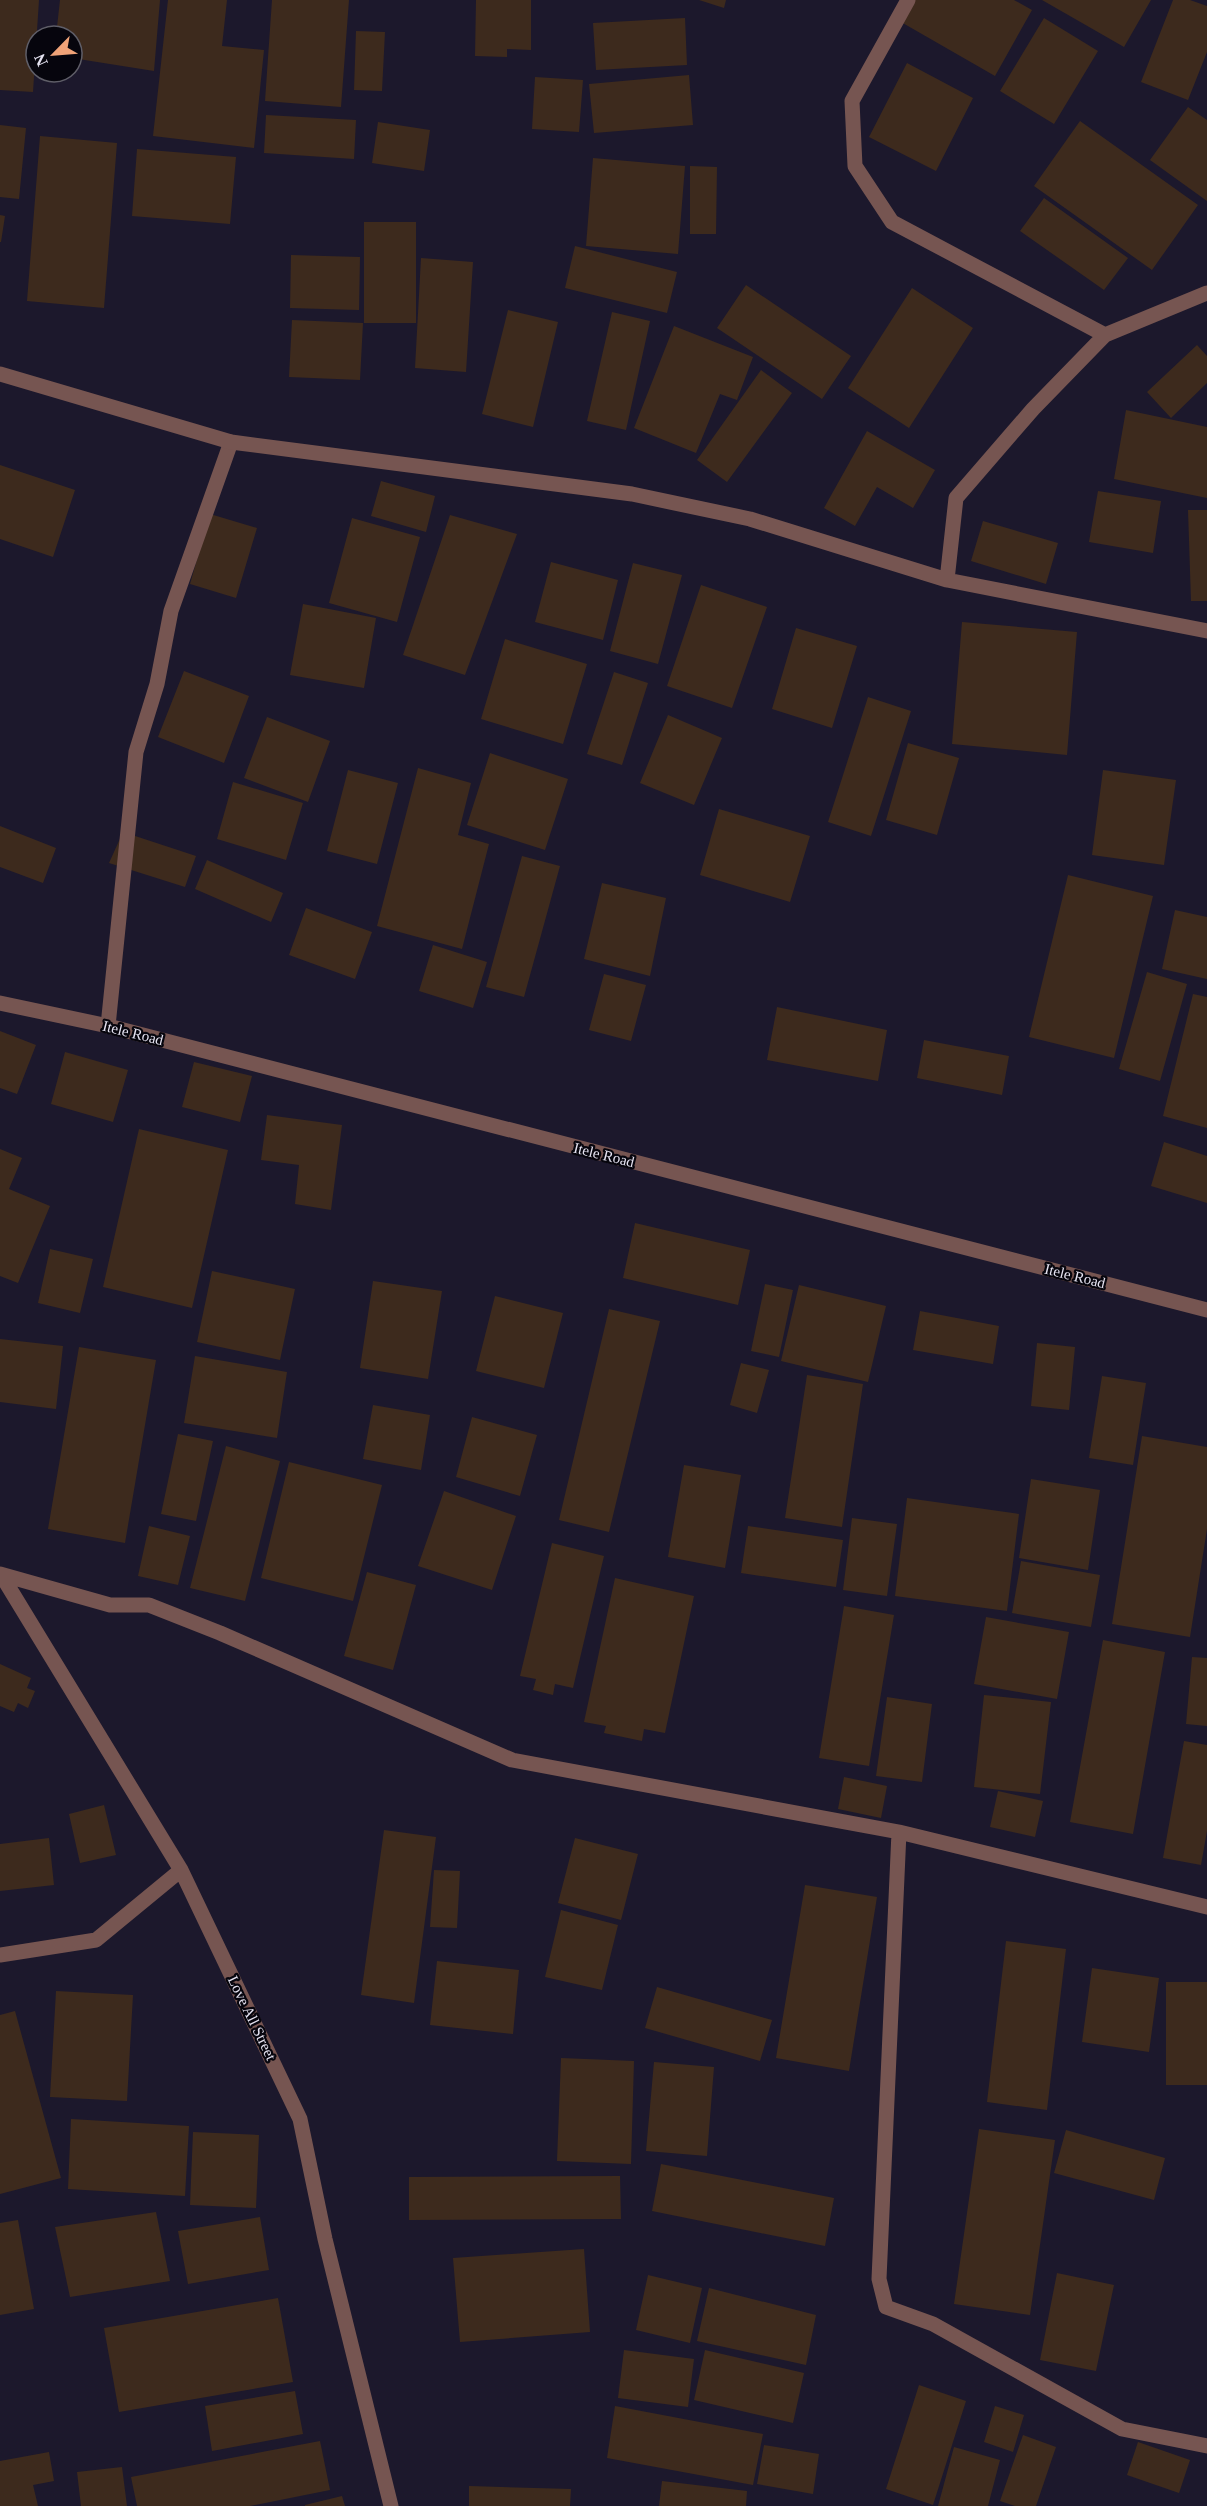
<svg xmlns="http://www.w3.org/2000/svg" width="1207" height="2506" viewBox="0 0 1207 2506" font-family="'Times New Roman',serif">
<rect width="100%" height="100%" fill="#1c182c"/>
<path fill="#3d2a1d" d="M0 0H39L33 92 0 90Z
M60 0H160L154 71 72 58V36H56Z
M168 0H227L222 46 264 50 254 148 153 136Z
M272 0H349L341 107 265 101Z
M476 0H531V50L507 49V57L475 56Z
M699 0H726L724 8Z
M914 0H1014L1032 10 995 76 901 22Z
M1042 0H1151L1124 47Z
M1173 0H1190L1207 6V52L1188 100 1141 82Z
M685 18 687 65 596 70 593 23Z
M1044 18 1098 51 1054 124 1000 91Z
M356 31 385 32 382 91 354 90Z
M907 63 973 98 936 171 869 137Z
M689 75 693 125 594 133 589 84Z
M535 77 583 80 579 132 532 129Z
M1188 107 1207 120V201L1150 160Z
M266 115 356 120 354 159 264 153Z
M1080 121 1198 205 1152 270 1034 186Z
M378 122 430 130 424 171 372 163Z
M0 125 26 128 19 199 0 197Z
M40 136 117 143 104 308 27 301Z
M137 149 236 157 230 224 132 216Z
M593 158 685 166 678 254 586 246Z
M690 166 717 167 716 234H690Z
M1044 198 1128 258 1104 290 1020 231Z
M0 215 5 216 1 242H0Z
M364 222H416V323H364Z
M575 246 677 272 667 313 565 288Z
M291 255 360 257 359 310 290 308Z
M421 258 473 262 466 372 415 368Z
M746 285 851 356 822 399 717 328Z
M912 288 973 328 909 428 848 388Z
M508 310 558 322 533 427 482 414Z
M612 312 650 321 626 430 587 421Z
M292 320 363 323 360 380 289 377Z
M674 326 753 357 737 400 720 394 696 453 634 428Z
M1197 345 1207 356V383L1171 418 1147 392Z
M761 370 792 393 727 482 697 460Z
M1126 410 1207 427V498L1114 479Z
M867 431 935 470 913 508 877 487 855 526 824 508Z
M0 465 75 490 53 557 0 539Z
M381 481 435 496 426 532 371 516Z
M1098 491 1161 501 1153 553 1089 542Z
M1188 510H1207V601H1191Z
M210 514 257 528 236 598 190 584Z
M450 515 517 534 465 675 403 655Z
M352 518 420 537 397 622 329 603Z
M983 521 1058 543 1046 584 971 561Z
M551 562 618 580 603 640 535 622Z
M633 563 682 575 658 664 610 651Z
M701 585 767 607 732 708 667 686Z
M303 604 376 618 364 688 290 675Z
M962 622 1077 632 1067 755 952 744Z
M796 628 857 646 832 728 772 709Z
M505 639 587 664 563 744 481 719Z
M184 671 249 696 224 763 158 737Z
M614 672 648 683 622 765 587 754Z
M868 697 911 711 871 836 828 822Z
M668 715 722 738 694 805 640 783Z
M267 717 330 741 308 802 244 778Z
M908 743 959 758 937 835 886 820Z
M490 753 568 779 545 850 467 825Z
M418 768 471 783 458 835 489 844 462 949 377 926Z
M348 770 398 783 377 864 327 851Z
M1103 770 1176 780 1164 865 1092 855Z
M233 782 303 803 286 860 217 839Z
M719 809 810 836 790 902 700 875Z
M0 826 56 848 43 883 0 867Z
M123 832 196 856 185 887 109 863Z
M522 856 560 866 524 997 486 987Z
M207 860 283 893 271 922 195 889Z
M1068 875 1153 896 1114 1058 1029 1037Z
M602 883 666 898 650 976 584 959Z
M306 908 372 932 355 979 289 955Z
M1175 910 1207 917V979L1162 969Z
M433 945 487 962 473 1008 419 991Z
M1147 972 1187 984 1160 1081 1119 1069Z
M604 974 646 985 631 1041 589 1030Z
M1193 994 1207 997V1128L1163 1116Z
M777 1007 887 1030 878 1081 767 1060Z
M0 1031 36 1045 17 1094 0 1088Z
M924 1040 1009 1056 1002 1095 917 1078Z
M65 1052 128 1070 113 1122 51 1104Z
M194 1062 252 1076 240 1122 182 1107Z
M267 1115 342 1125 331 1210 295 1204 299 1165 261 1160Z
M139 1129 228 1150 192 1308 103 1287Z
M1164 1142 1207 1156V1203L1151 1186Z
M0 1149 22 1158 9 1189 50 1206 18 1283 0 1276Z
M635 1223 750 1250 738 1305 623 1278Z
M50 1249 93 1259 80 1313 38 1303Z
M212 1271 295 1289 280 1360 197 1342Z
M373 1281 442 1291 428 1379 360 1368Z
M765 1284 793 1290 779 1357 751 1351Z
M799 1285 886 1306 868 1382 781 1361Z
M495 1296 563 1313 544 1388 476 1371Z
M609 1309 660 1321 609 1532 559 1520Z
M920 1311 999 1326 993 1364 913 1350Z
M0 1339 63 1346 56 1409 0 1402Z
M1037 1343 1075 1347 1069 1410 1031 1406Z
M79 1347 156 1360 125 1543 48 1529Z
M195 1356 287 1372 277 1438 184 1423Z
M741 1363 769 1370 757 1413 730 1405Z
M807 1375 863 1384 842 1527 785 1518Z
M1102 1376 1146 1383 1133 1465 1089 1458Z
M373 1405 430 1415 421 1470 363 1459Z
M472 1417 537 1435 520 1496 456 1477Z
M178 1434 213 1441 196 1521 161 1514Z
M1142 1436 1207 1447V1529L1190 1637 1112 1624Z
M226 1446 280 1461 245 1601 190 1588Z
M289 1462 382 1485 353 1601 261 1578Z
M684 1465 741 1475 725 1568 668 1557Z
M1031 1479 1100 1490 1088 1570 1019 1558Z
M444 1491 516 1516 492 1590 418 1566Z
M907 1498 1019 1514 1007 1611 895 1596Z
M852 1518 897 1524 887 1596 843 1590Z
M149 1526 190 1536 178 1585 138 1576Z
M748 1526 843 1540 836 1587 741 1573Z
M552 1543 604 1556 573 1688 555 1684 553 1695 533 1690 536 1679 520 1676Z
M1021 1561 1100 1575 1091 1627 1012 1613Z
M367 1572 416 1585 393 1670 344 1656Z
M615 1578 694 1596 665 1733 644 1729 642 1741 604 1733 606 1726 584 1722Z
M844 1606 894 1615 869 1766 819 1758Z
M986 1617 1069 1632 1057 1699 974 1684Z
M1103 1640 1165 1652 1133 1834 1070 1822Z
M1192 1657 1207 1658V1726L1186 1724Z
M0 1664 31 1678 27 1688 35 1691 28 1708 18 1703 14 1712 0 1706Z
M984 1695 1051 1702 1040 1794 974 1787Z
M887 1697 932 1704 922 1782 876 1776Z
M1184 1741 1207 1745V1831L1201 1865 1163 1858Z
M844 1777 887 1786 881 1818 838 1809Z
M998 1791 1043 1801 1035 1837 990 1827Z
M104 1805 116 1855 80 1863 69 1814Z
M384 1830 436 1837 414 2003 361 1995Z
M49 1838 54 1885 0 1891V1844Z
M575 1838 638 1854 621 1920 558 1903Z
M434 1870 460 1871 457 1928 430 1927Z
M805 1885 877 1897 849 2071 776 2058Z
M561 1910 618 1925 602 1990 545 1977Z
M1006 1941 1066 1949 1047 2110 987 2102Z
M437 1961 519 1970 513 2034 430 2025Z
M1092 1968 1159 1978 1149 2052 1082 2042Z
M1166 1982H1207V2085H1166Z
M657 1987 772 2020 760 2061 645 2028Z
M56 1991 133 1995 127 2101 50 2097Z
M15 2011 61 2178 0 2194V2015Z
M561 2058 634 2061 631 2164 557 2161Z
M654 2062 714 2067 707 2156 646 2151Z
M71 2119 189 2126 185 2196 68 2189Z
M979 2129 1055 2140 1030 2315 954 2304Z
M1066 2130 1165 2158 1154 2200 1054 2173Z
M193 2132 259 2135 256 2208 190 2205Z
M661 2164 834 2198 825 2246 652 2211Z
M620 2176 621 2219 409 2220V2177Z
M156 2212 170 2281 70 2297 55 2227Z
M260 2217 269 2270 188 2284 178 2231Z
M18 2220 34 2309 0 2315V2223Z
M584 2249 590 2332 460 2342 453 2258Z
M1057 2273 1114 2285 1096 2371 1040 2360Z
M648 2275 702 2288 690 2343 636 2330Z
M709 2288 816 2315 806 2365 697 2341Z
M278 2298 293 2382 119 2412 104 2328Z
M624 2350 694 2359 688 2407 618 2398Z
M705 2350 804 2373 793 2423 694 2400Z
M919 2385 966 2401 933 2505 886 2489Z
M295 2391 303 2434 212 2451 205 2406Z
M615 2406 763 2434 753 2485 607 2458Z
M995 2406 1024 2415 1013 2452 984 2442Z
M1023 2435 1056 2447 1036 2506H1015L1000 2501Z
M320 2441 330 2490 250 2506H137L131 2477Z
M1138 2442 1190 2460 1179 2493 1127 2475Z
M764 2445 819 2454 813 2494 757 2484Z
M954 2447 1000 2460 988 2506H938Z
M49 2452 54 2481 33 2485 38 2506H0V2461Z
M122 2467 127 2506H81L77 2472Z
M662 2481 747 2491 746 2506H659Z
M469 2486 571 2489 570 2506H469Z
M342 2496 345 2506H305V2505Z"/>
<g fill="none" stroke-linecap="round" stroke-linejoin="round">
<path stroke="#765551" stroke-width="15" d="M108 1026 136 752 157 684 171 611 231 442"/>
<path stroke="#765551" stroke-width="15" d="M908 0 852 101 855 166 892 222 1105 335
M0 374 231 442 632 494 750 519 947 580 1207 631
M947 580 956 498 1033 409 1105 335 1207 293
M0 1003 108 1026 1207 1310
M0 1574 110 1605H149L220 1633 512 1760 899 1832 879 2279 886 2307 933 2324 1122 2429 1207 2446
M2 1576 181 1870 300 2119 325 2239 391 2506
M899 1832 1207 1907
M0 1955 96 1940 181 1870"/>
</g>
<g text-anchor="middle" stroke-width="4.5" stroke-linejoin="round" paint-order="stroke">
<g font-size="15" fill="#e5e3f1" stroke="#06050d">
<text transform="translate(133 1033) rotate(14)" y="5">Itele Road</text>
<text transform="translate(604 1155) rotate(14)" y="5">Itele Road</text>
<text transform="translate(1075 1276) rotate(14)" y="5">Itele Road</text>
<text transform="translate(252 2018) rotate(64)" y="5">Love All Street</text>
</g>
</g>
<g transform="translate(54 54) rotate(245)"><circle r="28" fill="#06050d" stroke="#5f5e68" stroke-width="1.5"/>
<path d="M0-4.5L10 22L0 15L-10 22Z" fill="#f0a378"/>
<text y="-9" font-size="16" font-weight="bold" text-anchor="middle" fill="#e5e3f1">N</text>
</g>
</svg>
